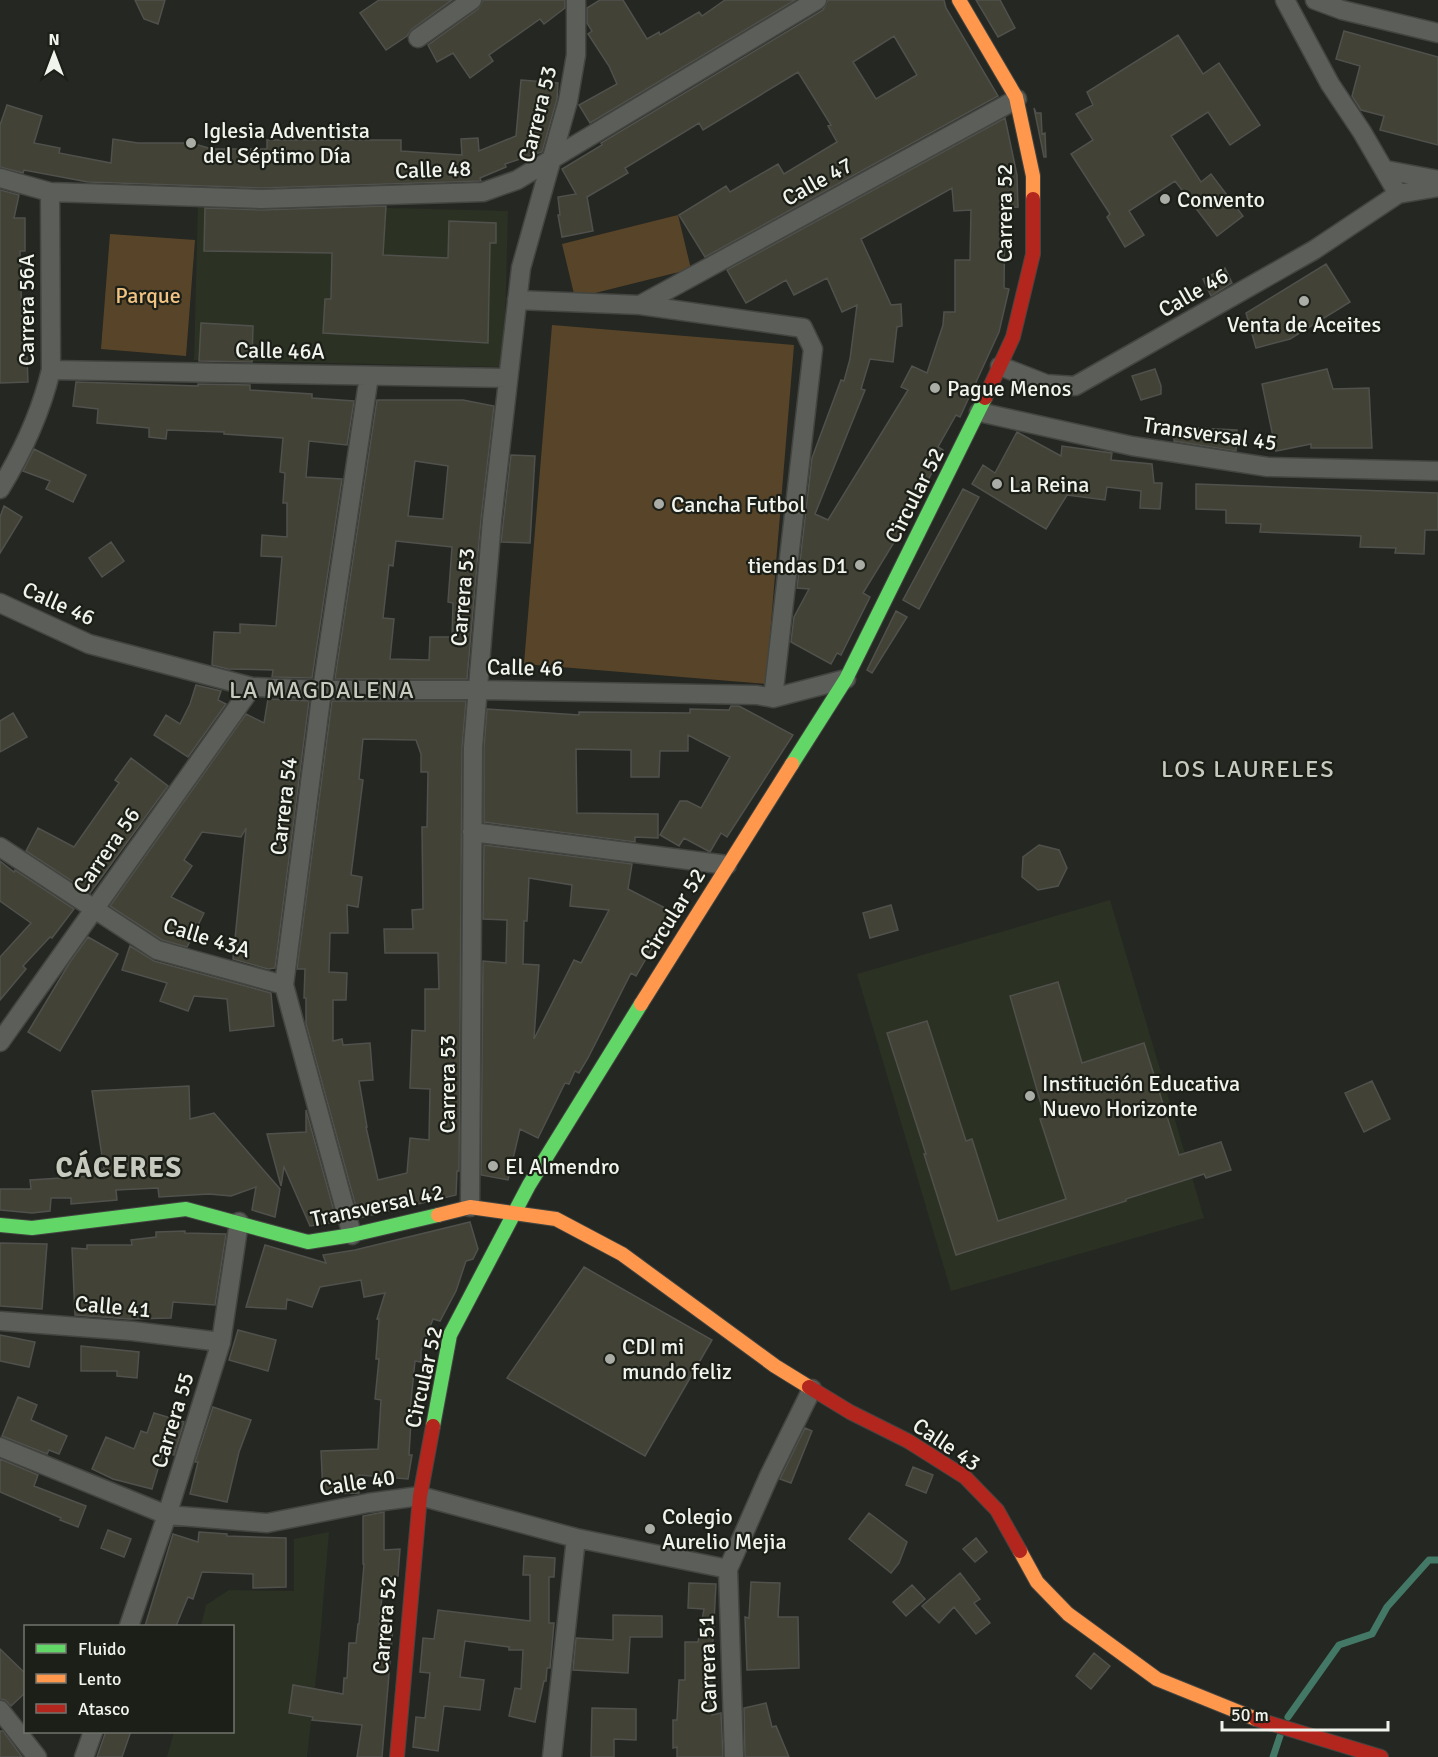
<svg xmlns="http://www.w3.org/2000/svg" width="1438" height="1757" viewBox="0 0 1438 1757" font-family="Signika,sans-serif">
<rect width="100%" height="100%" fill="#252722"/>
<path fill="#2b3123" d="M198 203 508 211 504 367 194 360Z
M1110 900 1204 1218 951 1291 857 974Z
M329 1532 319 1651 307 1757H167L174 1732H232V1626H201L206 1605 229 1590 294 1591V1539Z"/>
<path fill="#584529" d="M678 215 691 269 575 298 562 244Z
M110 234 195 240 186 356 101 349Z
M552 325 794 345 766 684 524 664Z"/>
<g fill="none" stroke-linecap="round" stroke-linejoin="round">
<path stroke="#437766" stroke-width="7" d="M1288 1717 1339 1645 1372 1634 1387 1607 1429 1560H1438
M1273 1757 1280 1736"/>
</g>
<path fill="#424236" stroke="#50514c" stroke-width="1.5" fill-rule="evenodd" d="M135 0H165L158 24 144 19Z
M379 0H452L412 29 407 36 386 50 360 13Z
M483 0H565V8L544 24 540 19 489 55 493 61 470 78 453 53 437 62 428 45 478 9Z
M600 0H623L647 39 659 32 660 35 699 12 702 16 725 0H795L590 123 579 105 617 84 609 66 588 34 592 31 587 23V8Z
M828 0H944L946 8 998 96 705 257 679 215 726 186 730 192 778 164 784 174 837 142 828 126 831 125 798 72 703 130 699 123 625 168 628 173 587 197 593 231 562 237 558 215H560L558 197 576 194 562 169 602 145 601 143 823 10ZM894 36 917 75 876 99 853 62Z
M976 0H1000L1015 28 998 37Z
M1344 31 1438 57V145L1380 130 1384 116 1361 110 1352 96 1360 66 1336 59Z
M1178 35 1203 74 1219 63 1260 125 1230 145 1208 112 1171 136 1201 182 1211 174 1243 216 1217 236 1175 181 1129 211 1144 235 1125 247 1107 217 1110 214 1071 154 1093 140 1076 114 1093 105 1087 92Z
M521 80 558 83 557 99 542 152 505 164 506 167 480 178 481 181 261 188 88 182 24 170 23 173 0 167V125L7 105 42 116 34 143 60 148 59 153 111 163 113 139 138 143H191L212 149H267V140H401V151L462 155 461 139 478 138 479 151 516 136Z
M1034 108 1036 113H1041L1042 134 1045 133 1046 157H1044Z
M1005 118 1017 175 1018 207 1005 208 1004 288 1009 289 999 332 960 417 956 415 938 447 943 450 912 513 863 593 870 597 841 655 837 653 831 664 791 642 794 617 809 589 797 588 812 458 841 380 844 381 850 359 857 305 842 312 827 278 794 295 786 280 746 303 727 270ZM952 188 954 211 971 210 970 260H955V312H944L943 325 927 373 912 366 901 387 908 390 828 520 815 514 865 390 861 389 870 359 893 362 897 327 902 326 901 304 891 305 861 239Z
M0 190 19 195 14 218H25V251H20L23 357H27L28 382 0 383Z
M386 206 383 255 448 258 449 221 496 223V243H490L488 343 323 333 325 299H331L332 253 204 251 205 208 261 210Z
M1326 264 1350 302 1290 339 1256 348 1246 313Z
M1225 268 1232 283 1211 296 1203 279Z
M201 323 253 326 252 362 199 361Z
M1155 369 1161 386V394L1141 400 1132 376Z
M1327 369 1333 389 1369 388 1372 448H1311V444L1276 451 1262 384Z
M76 382 198 386V384L250 385V390L312 394V398L354 401 347 445 309 441 306 477 342 479 312 678 272 677 273 670 228 669 212 665 214 632 240 633V624L276 626 282 557 261 556 262 535 287 537V503H283L285 473 280 472 283 438 224 434V432L167 430 166 439 149 437V428L97 423 98 409 73 406Z
M377 400H463L494 406 481 519 467 679H335ZM415 461 448 466 443 519 408 516ZM396 541 452 547 448 602 453 603 452 637H430L429 660 390 659 394 619 383 618 389 565 393 566Z
M1174 427 1237 430 1236 451 1174 441Z
M1017 432 1061 456 1062 446 1112 453 1111 460 1152 464 1154 483H1162L1160 509 1140 508 1141 491 1107 487 1105 500 1067 495 1046 529 972 484 983 465 995 473Z
M34 449 86 475 73 502 46 489 50 481 23 471Z
M511 455 535 456 530 543 501 542Z
M1196 484 1438 493V530H1425L1424 554 1395 553 1396 548 1360 547 1361 536 1260 532 1261 524 1226 523V510L1196 509Z
M963 489 979 497 919 609 903 600Z
M4 506 22 517 0 553V517Z
M111 542 124 561 102 577 89 558Z
M896 611 907 617 872 673 867 670Z
M196 685 221 691 218 700 226 704 188 757 154 735 166 715 180 724 190 704Z
M268 699 309 701 275 968 268 969 233 959 246 828 241 837 202 832 184 860 192 866 171 897 204 913 187 947 162 940 110 906 246 714 264 723Z
M332 701H466L462 747 459 1171H457L456 1195 359 1218 306 1024V998H304L305 969H297ZM363 739 416 740 421 754V772H428L427 827H422L423 909 412 910 413 929H384L385 953H438L439 989H425V1031L412 1030 410 1088 430 1089 429 1140 410 1138 407 1173 378 1180 366 1127H367L359 1081 373 1080 370 1043 343 1045 342 1039 333 1041V1000H346L347 973 329 972 330 933H348L347 905 358 907 362 877 351 875 363 780 359 779Z
M731 706H739L793 735 727 837 721 833 710 852 684 838 679 846 660 835 680 801H687L701 808 730 757 688 735V751H660L659 777H631V750L576 749 577 813 658 814V838L635 837V842L484 822V748L487 709 579 715V712L690 713V709L729 710Z
M13 713 27 737 0 752V721Z
M131 758 168 786 90 893 26 851 38 828 74 847 119 783 115 780Z
M484 845 632 864 628 889 675 913 662 938 659 936 636 976 631 973 588 1058 579 1073 575 1071 569 1084 565 1083 538 1138 520 1129 508 1180 481 1175 483 961 506 963 507 920 483 919ZM529 878 572 885 570 906 609 910 581 963 574 960 534 1039 539 965 523 964 524 921H527Z
M1039 845 1059 850 1067 868 1058 886 1038 890 1022 877 1023 857Z
M0 861 14 872 15 870 74 909 52 938 50 937 23 966 26 969 0 1000V957L31 923 0 901Z
M891 905 898 930 870 938 863 913Z
M88 937 118 954 60 1051 28 1032 70 962Z
M130 946 154 961 271 993 274 1026 230 1031 227 999 194 996 188 1011 160 1001 167 983 122 970Z
M1058 982 1082 1063 1144 1043 1179 1155 1221 1142 1231 1170 1206 1178 1204 1174 1126 1199V1201L956 1255 924 1154H926L887 1033 927 1021 966 1141 972 1139 998 1221 1066 1199 1040 1119 1045 1118 1010 996Z
M1372 1081 1390 1119 1364 1132 1345 1093Z
M189 1086 190 1119 214 1113 280 1189 275 1217 252 1210 256 1187 231 1196 209 1194 159 1197 158 1188 116 1190 117 1200 71 1204V1198H51L50 1211 32 1213 0 1210V1189H31L30 1180 93 1176 92 1170 104 1169 92 1091Z
M306 1110 337 1222 310 1226 284 1167 281 1186 267 1134 306 1132Z
M470 1222 478 1249 473 1259 466 1261 456 1291 440 1321 433 1319 421 1351V1362L415 1361 409 1421H411L409 1455H412L408 1479 359 1475V1493L323 1494 321 1451 378 1449 381 1400 375 1399 379 1359H376L379 1319H377L385 1293 364 1297 361 1280 320 1287 312 1307 287 1299 286 1309 246 1307 265 1245 326 1263 323 1255 355 1250Z
M185 1231V1233L226 1234 215 1305 173 1302 171 1318 129 1319 75 1315 72 1248 87 1249V1245H132L131 1240 156 1237V1232Z
M0 1243 47 1244 42 1309 0 1306Z
M584 1267 712 1340 645 1456 507 1378Z
M238 1330 276 1340 268 1371 229 1360Z
M0 1335 35 1342 29 1367 0 1361Z
M81 1346 139 1352 137 1378 117 1376V1371H81Z
M18 1397 37 1405 31 1420 67 1436 59 1454 49 1450 47 1454 2 1436Z
M213 1407 251 1420 239 1452 227 1502 190 1494 198 1462H195Z
M154 1413 184 1422 174 1455 163 1452 152 1489 113 1479 92 1469 106 1437 134 1449 141 1431 147 1433Z
M805 1428 812 1431 791 1483 780 1479Z
M0 1459 38 1475 34 1486 86 1506 78 1527 60 1520 61 1518 0 1492Z
M913 1467 933 1475 926 1493 906 1485Z
M384 1512V1550L400 1549 398 1576 384 1577 379 1626 393 1627 382 1757H357L362 1725 312 1720 313 1717 289 1713 293 1685 343 1694 344 1678H347L349 1643H356L358 1624H359L364 1564H363V1516Z
M869 1513 907 1542 899 1563 891 1573 849 1539Z
M108 1530 131 1539 124 1557 101 1548Z
M199 1532 227 1534V1536L286 1538V1587L253 1588V1574L202 1572 193 1599 188 1597 176 1626H145L173 1534 198 1542Z
M976 1538 987 1552 975 1562 963 1549Z
M524 1556 555 1558 554 1577H549V1623H554L550 1668H547L546 1681H544L535 1722 509 1716 515 1688 521 1689 523 1650H509V1647L465 1641 460 1677 484 1680 480 1710 444 1706 438 1751 413 1747 416 1717 425 1718 430 1673 420 1672 423 1638 434 1639 438 1610 530 1621V1575H523Z
M960 1573 980 1599 974 1603 990 1623 976 1634 954 1607 939 1623 922 1606Z
M751 1582 780 1583 778 1617H798L799 1668 747 1670 745 1617 749 1618Z
M689 1583 716 1584 712 1659V1715L721 1713 723 1757H677V1747L673 1748V1720H677L679 1680H685V1642H698L704 1609 688 1608Z
M912 1585 925 1599 906 1616 893 1602Z
M613 1615 662 1616V1637H630L628 1673 573 1670 576 1638 613 1640Z
M0 1649 26 1674V1692L11 1706 5 1700 0 1699Z
M1094 1653 1110 1666 1091 1689 1076 1676Z
M766 1703 772 1727 776 1726 789 1757H745L744 1708Z
M592 1708 636 1709V1740L614 1739V1757H591Z
M0 1731H3L22 1757H0Z
M106 1731H131L122 1757H97Z"/>
<g fill="none" stroke-linecap="round" stroke-linejoin="round">
<defs>
<path id="street" d="M1285 0 1330 84 1362 132 1398 194
M1315 0 1342 10 1438 33
M418 38 472 0
M1386 170 1438 180
M0 178 50 192 261 199 483 192 517 180 817 0
M517 300 640 305 803 328 813 349 773 698
M640 305 1017 99
M1000 366 1046 384 1075 386 1314 250 1398 194 1438 187
M51 370 508 378
M979 412 1132 446 1268 467 1438 471
M0 489C22 453 41 412 51 370L50 192
M0 603 89 644 252 687 322 690H478L757 695 773 698 846 679
M472 832 727 865
M0 847 157 950 284 985
M0 1042 252 687
M470 1207 473 747 492 520 521 268 568 101 576 55V0
M352 1235 284 985 322 690 369 376
M0 1321 132 1331 221 1342
M0 1447 167 1515 267 1523 368 1503 420 1496 576 1538 728 1569
M129 1626 167 1515 221 1342 239 1222
M0 1710 37 1757
M84 1757 93 1732
M552 1757 576 1538
M734 1757 728 1569 769 1476 812 1389"/>
<path id="fast" d="M792 764 846 679 985 398
M0 1225 32 1228 186 1209 308 1242 352 1235 438 1215
M433 1426 450 1335 529 1185 641 1004"/>
<path id="slow" d="M959 0 1016 97 1033 176V199
M641 1004 792 764
M438 1215 470 1207 556 1219 622 1254 775 1366 809 1387
M1020 1551 1037 1582 1068 1614 1157 1679 1256 1719"/>
<path id="jam" d="M985 398 1013 337 1033 254V199
M809 1387 850 1412 908 1441 965 1477 997 1510 1020 1551
M1256 1719 1381 1757
M397 1757 420 1496 433 1426"/>
</defs>
<use href="#street" stroke="#434541" stroke-width="21"/>
<use href="#fast" stroke="#434541" stroke-width="16"/>
<use href="#slow" stroke="#434541" stroke-width="16"/>
<use href="#jam" stroke="#434541" stroke-width="16"/>
<use href="#street" stroke="#5c5e5a" stroke-width="18"/>
<use href="#fast" stroke="#63d668" stroke-width="14"/>
<use href="#slow" stroke="#ff974d" stroke-width="14"/>
<use href="#jam" stroke="#b3261e" stroke-width="14"/>
</g>
<g fill="#aaaca6" stroke="#1c1f17" stroke-width="2">
<circle cx="191" cy="143" r="6"/>
<circle cx="1165" cy="199" r="6"/>
<circle cx="1304" cy="301" r="6"/>
<circle cx="935" cy="388" r="6"/>
<circle cx="997" cy="484" r="6"/>
<circle cx="659" cy="504" r="6"/>
<circle cx="860" cy="565" r="6"/>
<circle cx="1030" cy="1096" r="6"/>
<circle cx="493" cy="1166" r="6"/>
<circle cx="610" cy="1359" r="6"/>
<circle cx="650" cy="1529" r="6"/>
</g>
<g text-anchor="middle" stroke-width="4.5" stroke-linejoin="round" paint-order="stroke">
<g font-size="22" fill="#f1f3ed" stroke="#1c1f17">
<text transform="translate(537 114) rotate(-76)" y="8">Carrera 53</text>
<text transform="translate(433 169) rotate(-2)" y="8">Calle 48</text>
<text transform="translate(817 181) rotate(-29)" y="8">Calle 47</text>
<text transform="translate(1004 213) rotate(-90)" y="8">Carrera 52</text>
<text transform="translate(1193 292) rotate(-30)" y="8">Calle 46</text>
<text transform="translate(26 310) rotate(-90)" y="8">Carrera 56A</text>
<text transform="translate(280 350) rotate(1)" y="8">Calle 46A</text>
<text transform="translate(1210 433) rotate(8)" y="8">Transversal 45</text>
<text transform="translate(914 495) rotate(-63)" y="8">Circular 52</text>
<text transform="translate(462 597) rotate(-85)" y="8">Carrera 53</text>
<text transform="translate(59 603) rotate(24)" y="8">Calle 46</text>
<text transform="translate(525 667) rotate(1)" y="8">Calle 46</text>
<text transform="translate(283 806) rotate(-83)" y="8">Carrera 54</text>
<text transform="translate(106 850) rotate(-55)" y="8">Carrera 56</text>
<text transform="translate(672 914) rotate(-58)" y="8">Circular 52</text>
<text transform="translate(207 937) rotate(17)" y="8">Calle 43A</text>
<text transform="translate(447 1084) rotate(-90)" y="8">Carrera 53</text>
<text transform="translate(377 1205) rotate(-12)" y="8">Transversal 42</text>
<text transform="translate(113 1306) rotate(5)" y="8">Calle 41</text>
<text transform="translate(423 1377) rotate(-77)" y="8">Circular 52</text>
<text transform="translate(172 1420) rotate(-73)" y="8">Carrera 55</text>
<text transform="translate(947 1444) rotate(34)" y="8">Calle 43</text>
<text transform="translate(357 1482) rotate(-9)" y="8">Calle 40</text>
<text transform="translate(384 1625) rotate(-85)" y="8">Carrera 52</text>
<text transform="translate(707 1664) rotate(-92)" y="8">Carrera 51</text>
</g>
<g font-size="22" fill="#f1f3ed" stroke="#1c1f17" text-anchor="start">
<text x="203" y="138">Iglesia Adventista<tspan x="203" dy="25">del Séptimo Día</tspan></text>
<text x="1177" y="207">Convento</text>
<text x="1304" y="332" text-anchor="middle">Venta de Aceites</text>
<text x="947" y="396">Pague Menos</text>
<text x="1009" y="492">La Reina</text>
<text x="671" y="512">Cancha Futbol</text>
<text x="848" y="573" text-anchor="end">tiendas D1</text>
<text x="1042" y="1091">Institución Educativa<tspan x="1042" dy="25">Nuevo Horizonte</tspan></text>
<text x="505" y="1174">El Almendro</text>
<text x="622" y="1354">CDI mi<tspan x="622" dy="25">mundo feliz</tspan></text>
<text x="662" y="1524">Colegio<tspan x="662" dy="25">Aurelio Mejia</tspan></text>
</g>
<g font-size="22" fill="#f2c483" stroke="#1c1f17">
<text x="148" y="303">Parque</text>
</g>
<g font-size="24" letter-spacing="1.5" fill="#c7cbbf" stroke="#1c1f17">
<text x="322" y="698">LA MAGDALENA</text>
<text x="1248" y="777">LOS LAURELES</text>
</g>
<g font-size="28" font-weight="bold" letter-spacing="1.5" fill="#c7cbbf" stroke="#1c1f17">
<text x="119" y="1177">CÁCERES</text>
</g>
</g>
<rect x="24" y="1625" width="210" height="108" fill="#1c1f17" stroke="#71746d" stroke-width="1.5"/>
<rect x="36" y="1644" width="30" height="9" fill="#63d668" stroke="#71746d" stroke-width="1.5"/>
<text x="78" y="1655" font-size="18" fill="#f1f3ed">Fluido</text>
<rect x="36" y="1674" width="30" height="9" fill="#ff974d" stroke="#71746d" stroke-width="1.5"/>
<text x="78" y="1685" font-size="18" fill="#f1f3ed">Lento</text>
<rect x="36" y="1704" width="30" height="9" fill="#b3261e" stroke="#71746d" stroke-width="1.5"/>
<text x="78" y="1715" font-size="18" fill="#f1f3ed">Atasco</text>
<g transform="translate(54 54)" stroke="#1c1f17" stroke-width="4.5" paint-order="stroke">
<path d="M0-4.5L10 22L0 15L-10 22Z" fill="#f1f3ed"/>
<text y="-9" font-size="16" font-weight="bold" text-anchor="middle" fill="#f1f3ed">N</text>
</g>
<path d="M1222 1721v9h166v-9" fill="none" stroke="#f1f3ed" stroke-width="3"/>
<text x="1231" y="1721" font-size="18" fill="#f1f3ed" stroke="#1c1f17" stroke-width="4.5" paint-order="stroke">50 m</text>
</svg>
